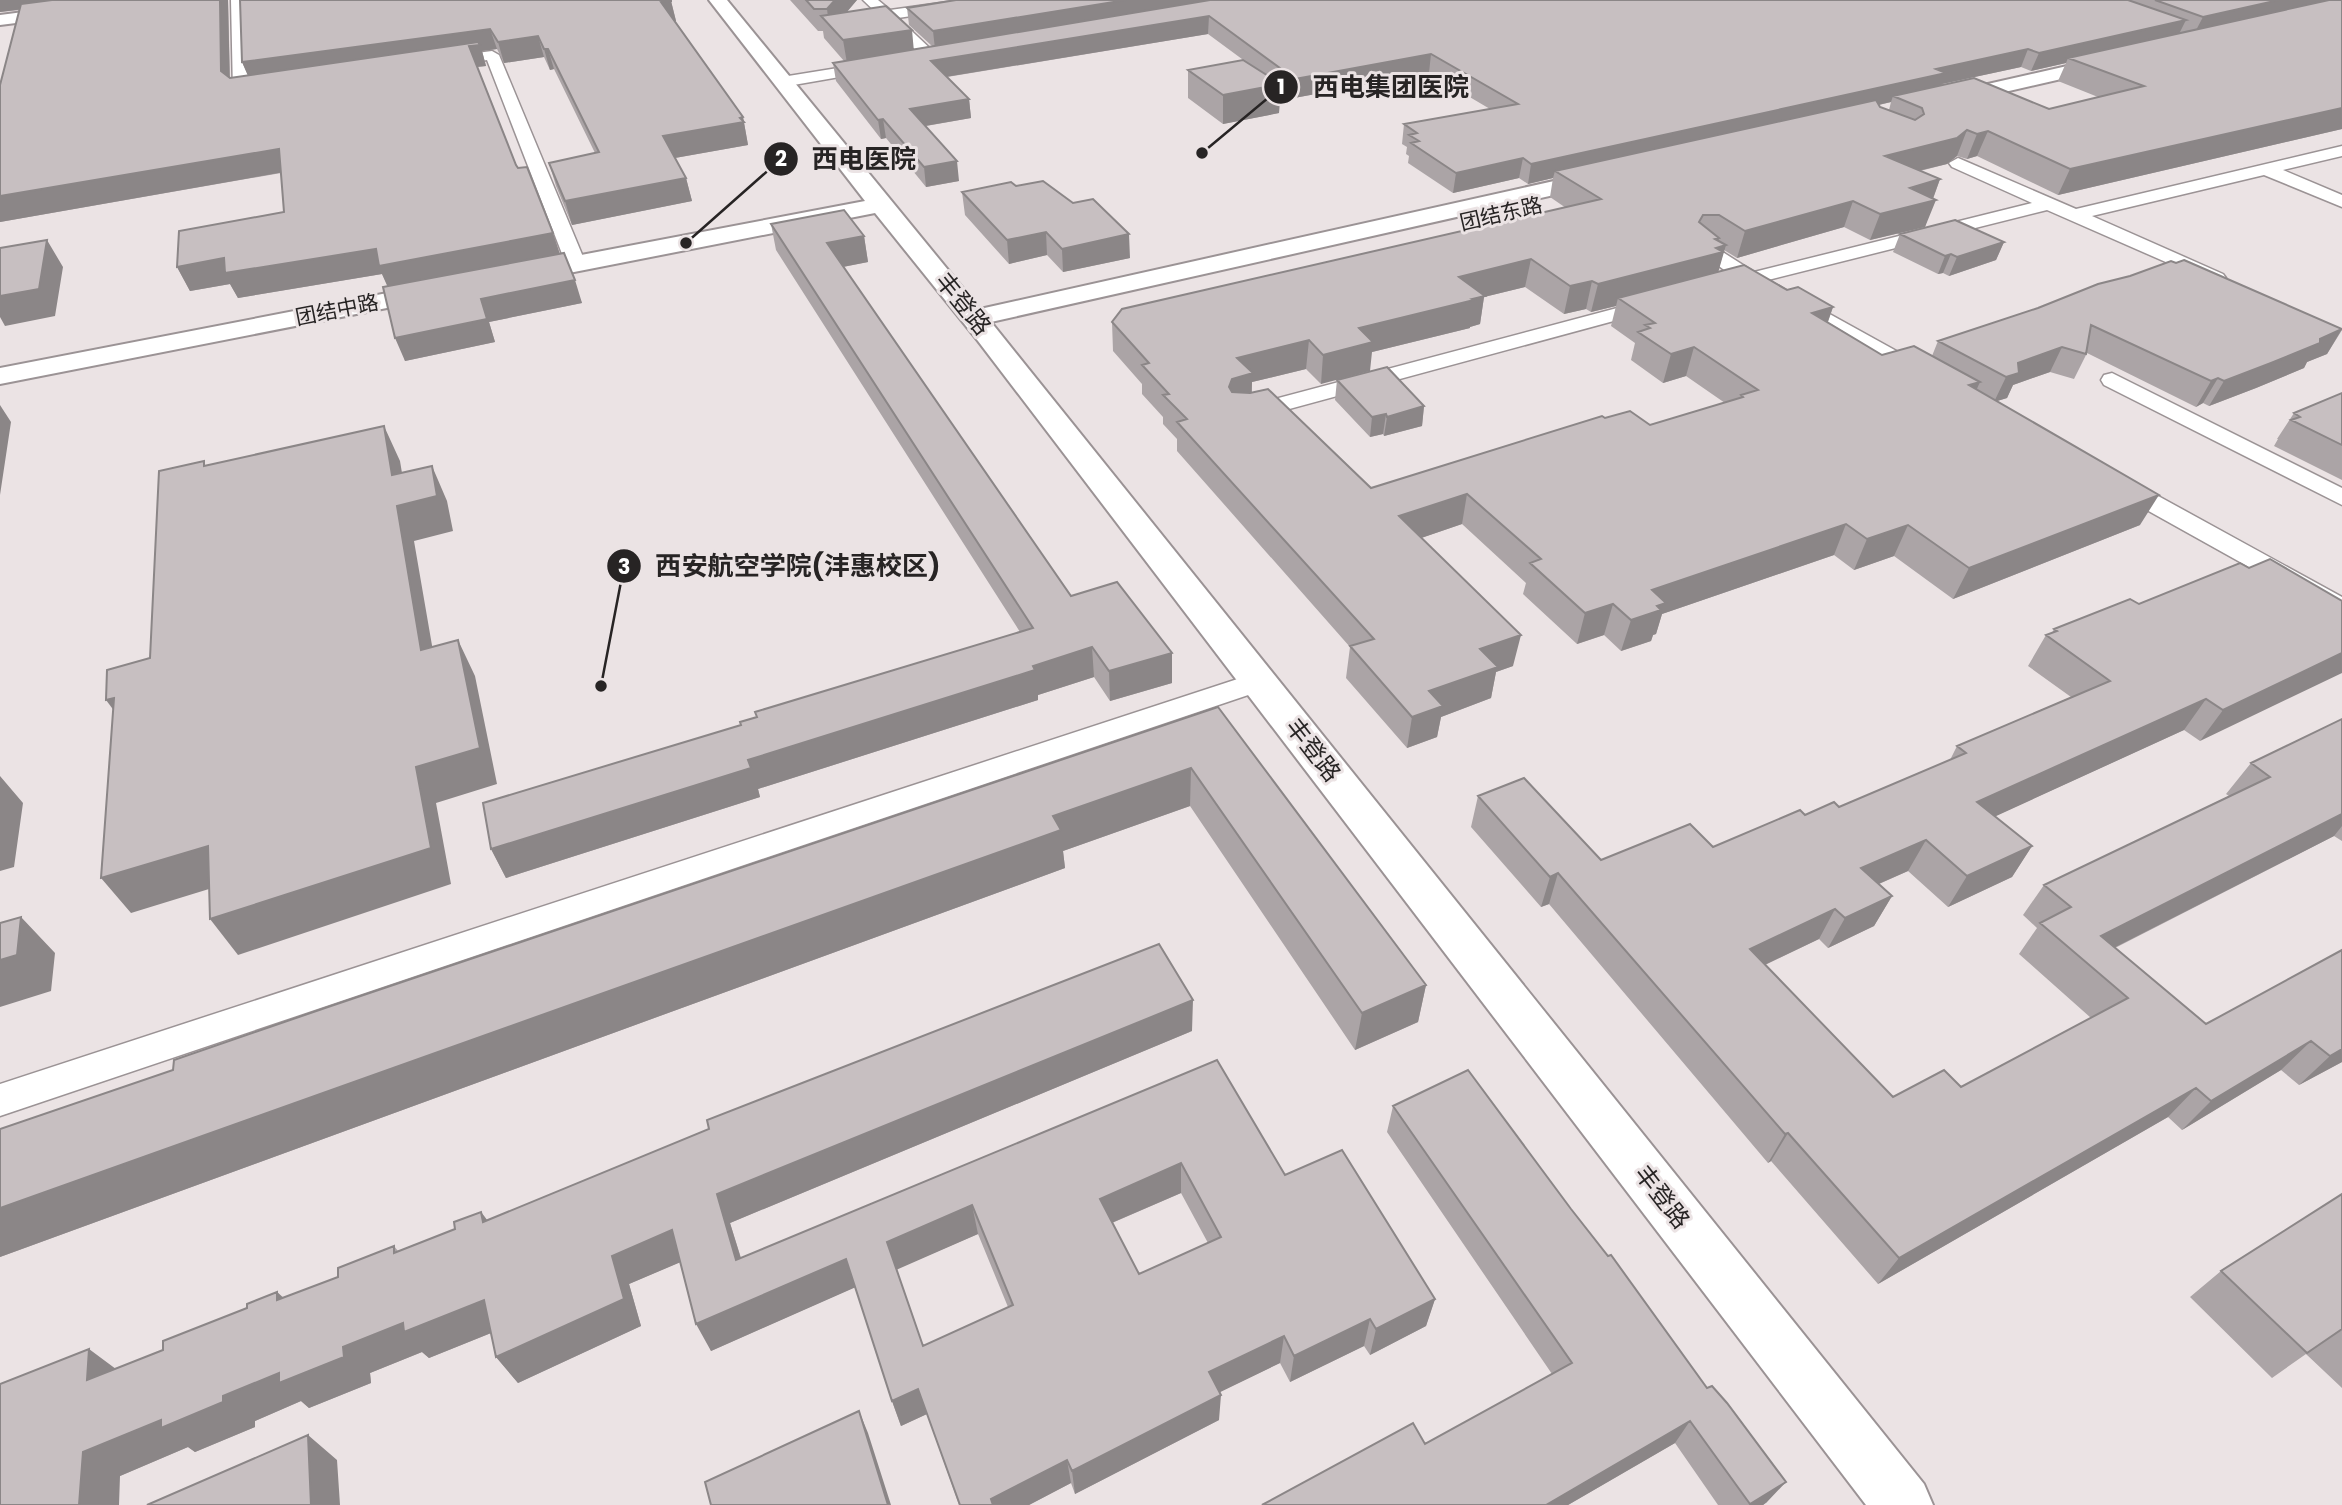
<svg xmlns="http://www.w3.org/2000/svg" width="2342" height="1505" viewBox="0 0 2342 1505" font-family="Poppins,'Noto Sans SC',sans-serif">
<rect width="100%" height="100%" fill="#ebe3e4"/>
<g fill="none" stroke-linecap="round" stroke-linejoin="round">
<defs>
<path id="minor" d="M231 0H245L249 86 270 85 272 88 270 91 241 97 233 92Z
M863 0H878L890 10 962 0H998L991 4 898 18 937 55 939 58 937 61H927Z
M492 51 499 55 586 264 583 268 576 270 566 264 487 60 445 67 437 62 445 57Z
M875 62 880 64 883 67 880 70 782 87 774 82 782 77Z
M2342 146V156L2283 170 2342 195V207L2264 175 2092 216 2223 274 2226 278 2223 282 2216 284 2047 210 1768 280 1929 369 1932 374 1929 379 1921 381 1748 285 1726 291 1719 289 1716 285 1719 281 1734 277 1694 248 1696 244H1710L1754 272 2032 203 1952 167 1949 163 1958 158 2076 209Z
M1651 299 1658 301 1661 305 1658 309 1245 421 1237 419 1234 414 1237 409Z
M2112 373 2342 488V505L2104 385 2101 380 2104 375Z
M2120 478 2129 480 2342 597V616L2333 614 2111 490 2108 485 2111 480Z
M1259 672 1269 674 1273 681 1269 688 0 1116V1084Z"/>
<path id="tertiary" d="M117 0H169L160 5 0 25V15Z
M709 0H727L980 309 1603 170 1611 172 1614 177 1611 182 1603 184 991 322 1924 1484 1933 1505H1866L978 341 875 213 518 283 509 280 505 275 509 270 518 267 865 201Z
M2111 56 2118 58 2121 62 2118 66 1948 105 1941 103 1938 99 1941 95 1948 93Z
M439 283 448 286 452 291 448 296 0 384V368Z"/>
</defs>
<use href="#minor" stroke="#9b9395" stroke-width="3"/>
<use href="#tertiary" stroke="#9b9395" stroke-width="4"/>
<use href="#minor" fill="#fff" fill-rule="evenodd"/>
<use href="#tertiary" fill="#fff" fill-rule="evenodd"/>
</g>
<path fill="#aba4a6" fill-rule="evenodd" d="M0 0H228L230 78 248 75 242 62 671 1 676 21H674L743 117 748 145 675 158 686 178 692 201 572 225 556 186 549 163 595 153 554 69 550 70 544 57 504 63 497 49 482 51 486 66 477 67 516 165 553 233 559 254 582 303 489 322 495 342 405 361 388 286 382 274 238 298 230 284 190 291 177 267 284 212 281 173 0 222V85L20 10 0 12Z
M790 0H857L847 12 914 49 932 46 909 25 907 8 956 0H2342V129L2058 195 1977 156 1967 159 1957 156 1947 164 1920 171 1940 179 1933 199 1925 227 1870 240 1844 227 1737 258 1724 250 1718 271 1787 290 1833 307 1828 322 1882 355 1932 356 1938 341 2038 308 2342 329V330L2327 354 2307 362 2304 368 2256 388 2209 406 2203 403 2196 407 2087 353 2074 379 2050 372 2013 385 2007 398 1997 401 2140 525 1953 599 1894 556 1854 570 1834 555 1662 614 1656 634 1653 635 1651 641 1621 651 1604 635 1577 644 1523 594 1526 583 1462 524 1421 538 1513 666 1496 672 1491 698 1441 717 1437 737 1407 748 1346 678 1350 647 1177 451V439L1163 424V417L1142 394V384L1113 351 1112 322 1566 208 1550 197 1553 178 1528 184 1519 178 1453 193 1408 163 1409 156 1406 154 1407 147 1402 144 1404 124 1490 109 1429 73 1294 98 1280 87 1279 113 1223 124 1188 98V70L1246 62 1208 34 947 77 969 99 971 118 926 126 959 181 926 187 886 138 881 139 836 81 833 63 844 61 824 38 823 31H818ZM2066 63 2058 81 2098 97 2049 109 1941 86 1942 84 2021 67 2031 71ZM1891 102 1889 110 1880 107 1879 105ZM1525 287 1564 314 1586 309 1591 312 1616 306 1611 326 1635 343 1631 360 1663 383 1686 376 1725 403 1650 425 1605 418 1371 488 1252 393V382L1306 369 1321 384 1372 352 1470 328V327L1480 324 1484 297Z
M1016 186 1130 258 1063 272 1047 255 1009 264 965 215 962 192Z
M771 224 864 236 868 262 843 267 1071 596 1172 683 1110 701 1094 677 1038 695V700L758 789 760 797 506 878 491 849 757 717 1020 632 776 250Z
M1900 234 2004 242 1996 260 1949 276 1943 273 1938 274 1893 252Z
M1337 380 1424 406 1422 426 1384 436 1383 434 1370 437 1335 400Z
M2342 393V480L2274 446 2278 439H2277L2294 413Z
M2249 568 2342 601 2200 741 2184 730 1995 816 2032 846 2012 877 1948 907 1908 871 1879 884 1892 896 1874 926 1828 948 1819 939 1765 965 1893 1097 1961 1087 2091 1018 2019 954 2037 928 2023 915 2044 885 2229 796 2226 794 2251 763 2342 719V841L2334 836 2115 948 2206 1024 2342 950V1062L2299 1085 2281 1070 2182 1130 2168 1117 1878 1284 1771 1161 1768 1163 1549 904 1541 907 1471 827 1478 796 1601 860 1713 847 1805 815 1839 807 1950 760 1957 746 2071 697 2028 666 2046 635 2052 633 2054 629 2139 604Z
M1218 707 1426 985 1418 1022 1355 1050 1190 806 1063 851 1065 868 0 1257V1129L173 1070Z
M1192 1031 730 1223 741 1258 1217 1060 1285 1175 1435 1299 1426 1326 1370 1355 1364 1346 1290 1382 1280 1363 1219 1392V1420L1075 1494 1071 1483 1029 1505H959L927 1414 901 1426 892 1401 855 1287 711 1351 680 1262 629 1284 641 1326 518 1383 496 1357 491 1333 429 1358 422 1352 370 1373 371 1383 309 1408 301 1401 255 1421V1427L195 1452 188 1447 120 1476 115 1369 163 1350 277 1292 284 1298 338 1277 394 1246 398 1251 455 1229 481 1212 487 1220ZM1181 1193 1208 1243 1139 1274 1112 1223ZM978 1234 1008 1307 923 1346 896 1269Z
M1393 1106 1767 1502 1763 1505H1718L1675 1443 1568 1505H1262L1425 1444 1552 1374 1387 1132Z
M2342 1194V1388L2306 1354 2272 1378 2190 1297 2221 1271Z"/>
<path fill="#8b8687" d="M0 0H96L0 12Z
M220 0H228L230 92 221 71Z
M835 0H857L832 29 829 25 827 9Z
M1126 0H1231L935 49 933 31Z
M2279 0H2331L2194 34 2203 17Z
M671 1 676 21 666 22 661 2Z
M1209 16 1208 34 933 79 931 61Z
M2186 20 2177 38 2068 58 2066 63 2031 71 2039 53Z
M490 29 497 49 482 51 486 66 476 67 251 83 242 62Z
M912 30 914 52 847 63 843 40Z
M538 36 544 57 504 63 498 42Z
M544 49H548L554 69 550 70Z
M2028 49 2021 67 1942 84 1939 92 1893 96 1891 102 1562 176 1555 171 1553 178 1528 184 1531 164 1936 69Z
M1431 54 1429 73 1294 98 1295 79Z
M1281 84 1279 113 1223 124V95Z
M969 99 971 118 913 128 910 109Z
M2342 108V129L2058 195 2070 169Z
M743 117 748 145 669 159 663 136Z
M883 119 886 138 881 139 878 120Z
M1967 130 1957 156 1947 164 1876 181 1885 156Z
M1988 131 1977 156 1967 159 1977 134Z
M279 149 290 171 0 222V196Z
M1523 158 1519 178 1453 193 1456 173Z
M957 161 959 181 926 187 924 167Z
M686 178 692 201 572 225 565 201Z
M1940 179 1932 201 1936 200 1925 227 1870 240 1880 214 1910 188Z
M1853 201 1844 227 1737 258 1745 231Z
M1046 232 1047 255 1009 264 1007 240Z
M553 233 561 257 389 290 382 274 238 298 230 284 190 291 177 267 224 258 376 249Z
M1129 234 1130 258 1063 272 1062 249Z
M864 236 868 262 832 269 827 243Z
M1719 238 1717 248 1726 245 1718 273 1618 298 1616 306 1591 312 1598 284Z
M47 240 63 267 55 316 5 326 0 317V296Z
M2004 242 1996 260 1949 276 1957 257Z
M1951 254 1943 273 1938 274 1945 256Z
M1531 259 1525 287 1484 297 1480 324 1470 327V328L1372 352 1370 371 1321 384 1323 355 1359 328 1459 277Z
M575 280 582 303 489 322 495 342 405 361 395 338 481 299Z
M1592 281 1586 309 1564 314 1570 286Z
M1833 307 1823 335 1812 313Z
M2342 329 2327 354 2307 362 2304 368 2256 388 2209 406 2224 381Z
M1309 340 1306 369 1252 382 1251 402 1231 409 1229 387 1237 358Z
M1694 347 1686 376 1663 383 1671 354Z
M2062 347 2050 372 2013 385 2007 398 1994 402 2006 377 2018 363Z
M2218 378 2203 403 2196 407 2211 381Z
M1980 382 1967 411 1969 385Z
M0 405 11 422 0 495Z
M1424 406 1422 426 1384 436 1387 417Z
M1386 414 1383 434 1370 437 1372 417Z
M384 426 400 461 407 503 432 466 447 501 453 531 414 541 439 686 421 650Z
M1467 494 1462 524 1395 547 1399 516Z
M2159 495 2140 525 1953 599 1969 568Z
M1846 524 1834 555 1662 614 1656 634 1653 635 1651 641 1621 651 1631 620 1652 590Z
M1908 525 1894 556 1854 570 1867 539Z
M1613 604 1604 635 1577 644 1585 613Z
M1521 635 1513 666 1496 672 1491 698 1441 717 1437 737 1407 748 1412 717 1429 691 1480 649Z
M458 640 475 676 497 784 436 803 451 884 238 955 210 919 416 767Z
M1092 647 1094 677 1038 695V700L758 789 760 797 506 878 491 849 748 760Z
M1172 653V683L1110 701 1109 671Z
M2342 653V673L2200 741 2223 710Z
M114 698 133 736 106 700Z
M2206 699 2184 730 1959 833 1977 802Z
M1191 768 1190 806 1063 851 1065 868 0 1257V1208L1053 816Z
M0 776 23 803 14 867 0 871Z
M2342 814V826L2334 836 2086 962 2101 936Z
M1926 840 1908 871 1844 899 1861 868Z
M208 846 235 881 131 913 101 878Z
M2032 846 2012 877 1948 907 1967 876Z
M1558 873 1549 904 1541 907 1550 877Z
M1892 896 1874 926 1828 948 1845 918Z
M1835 909 1819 939 1735 979 1750 949Z
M21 917 55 953 51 991 0 1007V960Z
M1426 985 1418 1022 1355 1050 1362 1013Z
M1193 1000 1192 1031 730 1223 750 1288 736 1260 717 1194Z
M2311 1041 2281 1070 2182 1130 2211 1101Z
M2342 1049V1062L2299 1085 2330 1056Z
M2196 1088 2168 1117 1878 1284 1899 1258Z
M1788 1133 1771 1161 1768 1163 1785 1134Z
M1181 1163V1193L1102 1227 1100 1199Z
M972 1205 978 1234 896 1270 887 1242Z
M481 1212 502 1240 483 1222Z
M672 1230 688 1259 629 1284 641 1326 518 1383 496 1357 612 1256Z
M846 1259 856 1287 711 1351 696 1324Z
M277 1292 305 1319 277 1300Z
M1435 1299 1426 1326 1370 1355 1376 1329Z
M484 1300 506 1327 429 1358 422 1352 370 1373 371 1383 309 1408 301 1401 255 1421V1427L195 1452 188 1447 120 1476 119 1505H79L83 1452 403 1323Z
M1370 1319 1364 1346 1290 1382 1294 1356Z
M1284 1336 1280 1363 1208 1398 1209 1372Z
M89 1349 124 1375 87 1380Z
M918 1389 927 1414 901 1426 892 1401Z
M1221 1395 1219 1420 1075 1494 1072 1471Z
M859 1411 868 1433 891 1505H888Z
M1690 1421 1675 1443 1568 1505H1546Z
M308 1435 337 1460 340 1505H311Z
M1067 1460 1071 1483 1029 1505H992L991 1499Z
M1786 1482 1767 1502 1763 1505H1749Z"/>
<path fill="#c7bfc1" stroke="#8b8687" stroke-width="2" fill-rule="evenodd" d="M52 0H220L221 71 230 78 478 42 480 45 469 46 516 165 518 168 527 167 553 233 379 266 376 249 225 273 224 258 177 267 179 231 284 212 279 149 0 196V85L21 4Z
M240 0H671V1L661 2 743 117 740 118 744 122 663 136 686 178 565 201 549 163 599 152 548 49H544L538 36 498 42 490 29 242 62Z
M806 0H835L827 9H814Z
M956 0H1126L933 31 907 8Z
M1210 0H2128L2186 20 2039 53 2028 49 1936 69 1946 73 1531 164 1523 158 1456 173 1411 143 1419 141 1409 135 1417 133 1404 124 1518 104 1431 54 1295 79 1209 16 931 61 969 99 910 109 957 161 924 167 883 119 878 120 833 63Z
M2155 0H2279L2203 17Z
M2329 0H2342V108L2070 169 1988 131 1977 134 1967 130 1957 138 1885 156 1940 179 1910 188 1936 200 1880 214 1853 201 1745 231 1719 215H1703L1699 222 1719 238 1715 239 1726 245 1716 248 1723 252 1598 284 1592 281 1570 286 1531 259 1459 277 1485 296 1472 299 1474 300 1359 328 1373 342 1323 355 1309 340 1237 358 1253 373 1232 379 1229 387 1232 392 1250 393 1268 389 1371 488 1602 416 1605 418 1630 411 1650 425 1743 397 1741 395 1758 390 1694 347 1671 354 1638 332 1650 328 1645 325 1655 323 1618 298 1744 265 1787 290 1798 287 1833 307 1812 313 1882 355 1914 346 1980 382 1969 385 2159 495 1969 568 1908 525 1867 539 1846 524 1652 590 1666 603 1657 606 1661 610 1631 620 1613 604 1585 613 1530 563 1541 559 1467 494 1399 516 1521 635 1480 649 1498 667 1429 691 1443 706 1412 717 1350 646 1374 639 1177 422 1187 419 1163 395 1169 394 1142 365 1149 363 1112 322 1122 309 1601 199 1555 171 1876 100 1880 107 1915 120 1924 114 1922 108 1893 96 1974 78 2049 109 2144 86 2068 58Z
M886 6 912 30 843 40 821 16Z
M1243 60 1281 84 1223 95 1188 70Z
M1043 181 1073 203 1093 199 1129 234 1062 249 1046 232 1007 240 962 192 1011 182 1016 186Z
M844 210 864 236 827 243 1071 596 1117 582 1172 653 1109 671 1092 647 1033 666 1035 670 748 760 751 768 491 849 483 803 741 725 740 722 757 717 755 712 1033 628 771 224Z
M1955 220 2004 242 1957 257 1951 254 1945 256 1900 234Z
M47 240 39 289 0 296V248Z
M564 253 575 280 481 299 487 319 395 338 383 287Z
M2184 260 2342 329 2320 339V343L2271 363 2224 381 2218 378 2211 381 2091 325 2086 354 2062 347 2018 363 2019 373 2006 377 1938 341 2038 308 2098 284 2130 276 2171 261 2176 263Z
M1387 367 1424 406 1387 417 1386 414 1372 417 1337 380Z
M2342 393V445L2291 420 2300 417 2294 413Z
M384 426 392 475 432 466 437 496 397 506 421 650 458 640 480 748 416 767 431 848 210 919 208 846 101 878 114 698 106 700 107 670 150 658 159 471 204 461V466Z
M2270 559 2342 601V653L2223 710 2206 699 1977 802 2032 846 1967 876 1926 840 1861 868 1892 896 1845 918 1835 909 1750 949 1893 1097 1944 1070 1961 1087 2128 998 2040 923 2071 907 2044 885 2270 777 2251 763 2342 719V814L2101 936 2206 1024 2342 950V1049L2330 1056 2311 1041 2211 1101 2196 1088 1899 1258 1788 1133 1785 1134 1558 873 1550 877 1478 796 1524 778 1601 860 1690 824 1713 847 1800 810 1805 815 1834 802 1839 807 1966 753 1957 746 2110 681 2046 635 2057 631 2054 629 2130 599 2139 604 2240 563 2249 568Z
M1218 707 1426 985 1362 1013 1191 768 1053 816 1061 830 0 1208V1129L173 1070 174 1060 328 1007Z
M21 917 17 955 0 960V923Z
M1159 944 1193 1000 717 1194 736 1260 1217 1060 1285 1175 1342 1150 1435 1299 1376 1329 1370 1319 1294 1356 1284 1336 1209 1372 1221 1395 1072 1471 1067 1460 991 1499 993 1505H960L918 1389 892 1401 846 1259 696 1324 672 1230 612 1256 624 1299 496 1357 484 1300 404 1332 403 1323 343 1347 344 1357 279 1383V1373L223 1396V1402L161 1428V1420L83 1452 79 1505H0V1384L89 1349 87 1380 163 1350V1341L247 1308V1304L277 1292V1300L338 1277V1268L394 1246V1253L455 1229 454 1222 481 1212 483 1222 709 1129 707 1120ZM1181 1163 1221 1237 1139 1274 1100 1199ZM972 1205 1013 1305 923 1346 887 1242Z
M1468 1070 1571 1209 1608 1256 1611 1255 1707 1388 1712 1386 1727 1403 1786 1482 1750 1504 1690 1421 1546 1505H1262L1413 1423 1425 1444 1572 1363 1393 1106Z
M2342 1194V1329L2307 1353 2221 1271Z
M859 1411 888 1505H711L705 1482Z
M308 1435 311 1505H147Z"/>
<g text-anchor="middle" stroke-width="6" stroke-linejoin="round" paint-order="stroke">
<g font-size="21" fill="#272424" stroke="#ebe3e4">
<text transform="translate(1501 214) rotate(-13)" y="7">团结东路</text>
<text transform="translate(337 310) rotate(-11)" y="7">团结中路</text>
</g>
<g font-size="24" fill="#272424" stroke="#ebe3e4">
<text transform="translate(963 304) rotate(51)" y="8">丰登路</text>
<text transform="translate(1313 750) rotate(52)" y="8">丰登路</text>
<text transform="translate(1662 1197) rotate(52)" y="8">丰登路</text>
</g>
</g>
<path fill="none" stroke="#272424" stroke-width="2.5" d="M1202 153L1281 87M686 243L781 159M601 686L624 566"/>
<g fill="#272424" stroke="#ebe3e4" stroke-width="2.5">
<circle cx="1202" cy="153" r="7"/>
<circle cx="686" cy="243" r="7"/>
<circle cx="601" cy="686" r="7"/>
<circle cx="1281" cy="87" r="18"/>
<circle cx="781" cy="159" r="18"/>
<circle cx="624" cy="566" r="18"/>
</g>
<g font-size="21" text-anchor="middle" font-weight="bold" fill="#fff">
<text x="1281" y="94">1</text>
<text x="781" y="166">2</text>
<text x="624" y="574">3</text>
</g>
<g font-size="26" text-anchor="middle" font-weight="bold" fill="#272424" stroke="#ebe3e4" stroke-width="6" stroke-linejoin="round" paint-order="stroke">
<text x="1391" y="96">西电集团医院</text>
<text x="864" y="168">西电医院</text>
<text x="798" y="575">西安航空学院(沣惠校区)</text>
</g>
</svg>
